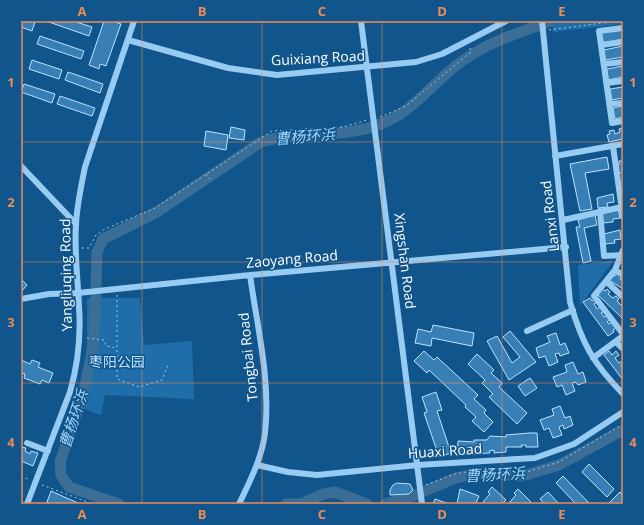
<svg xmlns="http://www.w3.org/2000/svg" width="644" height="525" viewBox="0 0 644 525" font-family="'Open Sans','Noto Sans SC',sans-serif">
<rect width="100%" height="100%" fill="#10558b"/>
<path fill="#1f6ea9" d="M552 21H623V24L553 32Z
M613 261 580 306 578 265Z
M87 298H140L144 345 192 341 194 399 105 395 101 415 74 405 83 374 87 344Z"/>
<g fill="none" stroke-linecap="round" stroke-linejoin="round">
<path stroke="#3a6e96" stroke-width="11" d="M96 285 97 252 103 239 157 212 261 142C300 130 342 139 381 124 415 111 435 79 465 59 491 41 521 32 551 21
M96 297 93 349 83 394 60 462 61 475 69 487 119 504
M286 504H301L323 494 335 492 367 504
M385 504 413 496 456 478 479 473 522 476 559 465 623 430"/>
</g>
<path fill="#387fb5" stroke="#bde2fd" d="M21 21 35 22 32 31 21 27Z
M46 21H73L92 27 89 36Z
M104 21H113L121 24 106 66 100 64 99 69 89 65Z
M623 28V39L603 43 601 32Z
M40 36 84 51 81 59 37 44Z
M623 46V57L605 60 604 50Z
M32 60 62 70 59 79 29 69Z
M623 66V77L608 80 607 69Z
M68 72 103 84 100 93 65 80Z
M24 84 55 94 52 103 21 92Z
M623 87V98L612 100 610 89Z
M60 96 95 108 92 116 57 104Z
M623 106V117L615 119 613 108Z
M231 127 245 130 244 140 229 138Z
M623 128V139L609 142 607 135 610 134 609 131 614 130 615 134 620 132 619 129Z
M206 131 228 135 226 150 204 146Z
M607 157 609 169 585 173 592 209 580 211 570 164Z
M619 161H623V173H618L617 165H619Z
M613 194 614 202 607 203 608 207 598 208 597 198Z
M618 209 620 218 613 219V222L603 223 602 213Z
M595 215 597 225 584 228 591 261 583 263 576 227H580L578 220Z
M620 230 621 239 614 240 615 243 605 244 604 234Z
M618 272 623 275 620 279 623 281V289L609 280 613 275 615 276Z
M22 280 27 285 21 292V281Z
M602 289 605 291 607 289 610 292 608 294 613 298 616 296 619 299 617 301 621 305 623 303V319L597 294Z
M590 298 592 301 594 299 597 302 594 304 597 309 601 306 604 311 601 313 604 317 607 315 610 320 607 322 609 324 612 322 616 328 613 330 614 332 608 336 583 302Z
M433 325 474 333 472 346 432 338 431 346 415 343 418 329 431 332Z
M510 331 536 362 509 380 487 341 497 336 512 363 520 357 503 337Z
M556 333 560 345 565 343 569 353 560 356 559 353 555 354 558 362 549 366 545 356 539 358 536 348 550 342 547 336Z
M424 351 434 360 437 357 478 395 474 399 486 410 484 413 493 422 484 432 472 421 476 417 465 407 466 405 429 370 427 373 414 361Z
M609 351 612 355 616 351 619 355 615 358 619 363 623 360 621 366 623 369V380L604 355Z
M477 354 494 370 491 373 502 383 499 387 527 413 517 424 489 397 493 394 482 383 485 380 468 364Z
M21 360 30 364 32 360 40 363 38 367 53 373 49 383 42 380 40 384 24 378 25 374 21 373Z
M573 362 578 374 583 372 586 382 578 385 576 382 572 383 575 391 566 395 562 385 557 387 553 377 567 372 565 365Z
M530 378 537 388 525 396 518 386Z
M436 392 442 410 437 411 451 453 439 457 424 413 427 412 422 397Z
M560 406 565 418 570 416 573 425 564 429 563 425 559 427 562 435 553 438 549 428 544 430 540 420 554 415 552 409Z
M529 433H537L538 447H526V445H521L522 447H506V452L494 453V450L489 451 490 453 457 455 458 441 474 442V440H487L490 436 506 437V435Z
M21 447 26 448 25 451 30 454 31 451 38 453 33 466 21 461Z
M589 464 614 489 607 497 582 472Z
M563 476 590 504H576L556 483Z
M397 483 410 484 413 490 409 494 390 495V490L393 485Z
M492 487 506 500 502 504H486L483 502 490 494 488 492Z
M460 489 479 496 476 503 457 504Z
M518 489 531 502 529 504 509 503 516 495 514 493Z
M51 491 80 504H51L47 502Z
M548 492 559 504H544L540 499Z
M620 492 623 496V504H608Z
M435 499 449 504H433Z"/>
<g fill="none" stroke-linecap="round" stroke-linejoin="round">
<path stroke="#97cbf2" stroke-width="1" stroke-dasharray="2 3" stroke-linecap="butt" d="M549 30 618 21
M380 117 406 106 471 52 470 48
M206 174 212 181
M82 248H89L96 235 105 229 155 208 272 131 343 127 367 120
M117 295V379L139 387 162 380 168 365
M87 338 104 340 106 346 117 348
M21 476 30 480
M42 485 93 504
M426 485 454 474 478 470 523 473 559 462 623 424"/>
<path stroke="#97cbf2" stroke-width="6" d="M361 21 422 504
M542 21 570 302C582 343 592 362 623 394
M623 28 599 31 612 123 623 121
M128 40 228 68 277 75 416 62 442 54 506 21
M601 45 623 42
M604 64 623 62
M606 83 623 81
M609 104 623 103
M613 146 623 217
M555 156 623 144
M21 166 76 224
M600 211 604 256 623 255
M563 220 622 207
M623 250 615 270 594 296 623 334
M615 270 623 275
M607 282 623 297
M21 299 49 294 78 293 250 275 566 247
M527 331 573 310
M616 342 623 349
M593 358 623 336
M27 443 48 451
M257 465 288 472 317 475 418 465 535 458 574 444 623 412
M27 504 70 392C78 364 81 335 79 307 78 280 74 252 76 224 77 205 81 186 85 167L134 21
M239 504C250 481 262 458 265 433 271 381 257 326 250 275"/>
</g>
<path fill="none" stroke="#ef8b55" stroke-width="1" stroke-opacity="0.55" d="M142 21V504M262 21V504M382 21V504M502 21V504M21 142H623M21 262H623M21 383H623"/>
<g text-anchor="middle" stroke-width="3" stroke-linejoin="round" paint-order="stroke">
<g font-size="14" fill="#fff" stroke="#10558b">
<text transform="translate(318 58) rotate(-3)" y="5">Guixiang Road</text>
<text transform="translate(550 216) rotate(-97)" y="5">Lanxi Road</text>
<text transform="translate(292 259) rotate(-5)" y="5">Zaoyang Road</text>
<text transform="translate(405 261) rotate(83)" y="5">Xingshan Road</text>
<text transform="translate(66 275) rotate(-91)" y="5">Yangliuqing Road</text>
<text transform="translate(248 357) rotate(-96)" y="5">Tongbai Road</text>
<text transform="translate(445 451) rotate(-4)" y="5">Huaxi Road</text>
</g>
<g font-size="14" fill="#bde2fd" stroke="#10558b">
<text x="117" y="367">枣阳公园</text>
</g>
<g font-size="15" font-style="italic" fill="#a2d5f9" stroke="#10558b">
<text transform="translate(305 137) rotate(-5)" y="5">曹杨环浜</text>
<text transform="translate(74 419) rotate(-72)" y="5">曹杨环浜</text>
<text transform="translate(495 475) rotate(-3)" y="5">曹杨环浜</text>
</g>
</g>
<rect width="644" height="525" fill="none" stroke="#10558b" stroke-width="44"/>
<rect x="22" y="22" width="600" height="481" fill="none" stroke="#ef8b55" stroke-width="1.5"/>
<g font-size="13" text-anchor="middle" font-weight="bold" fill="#ef8b55">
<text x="82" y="16">A</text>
<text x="202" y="16">B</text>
<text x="322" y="16">C</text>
<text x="442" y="16">D</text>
<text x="562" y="16">E</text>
<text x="11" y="87">1</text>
<text x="633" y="87">1</text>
<text x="11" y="207">2</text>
<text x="633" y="207">2</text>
<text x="11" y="327">3</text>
<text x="633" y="327">3</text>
<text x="11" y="447">4</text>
<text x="633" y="447">4</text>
<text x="82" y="519">A</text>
<text x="202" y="519">B</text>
<text x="322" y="519">C</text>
<text x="442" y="519">D</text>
<text x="562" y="519">E</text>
</g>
</svg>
